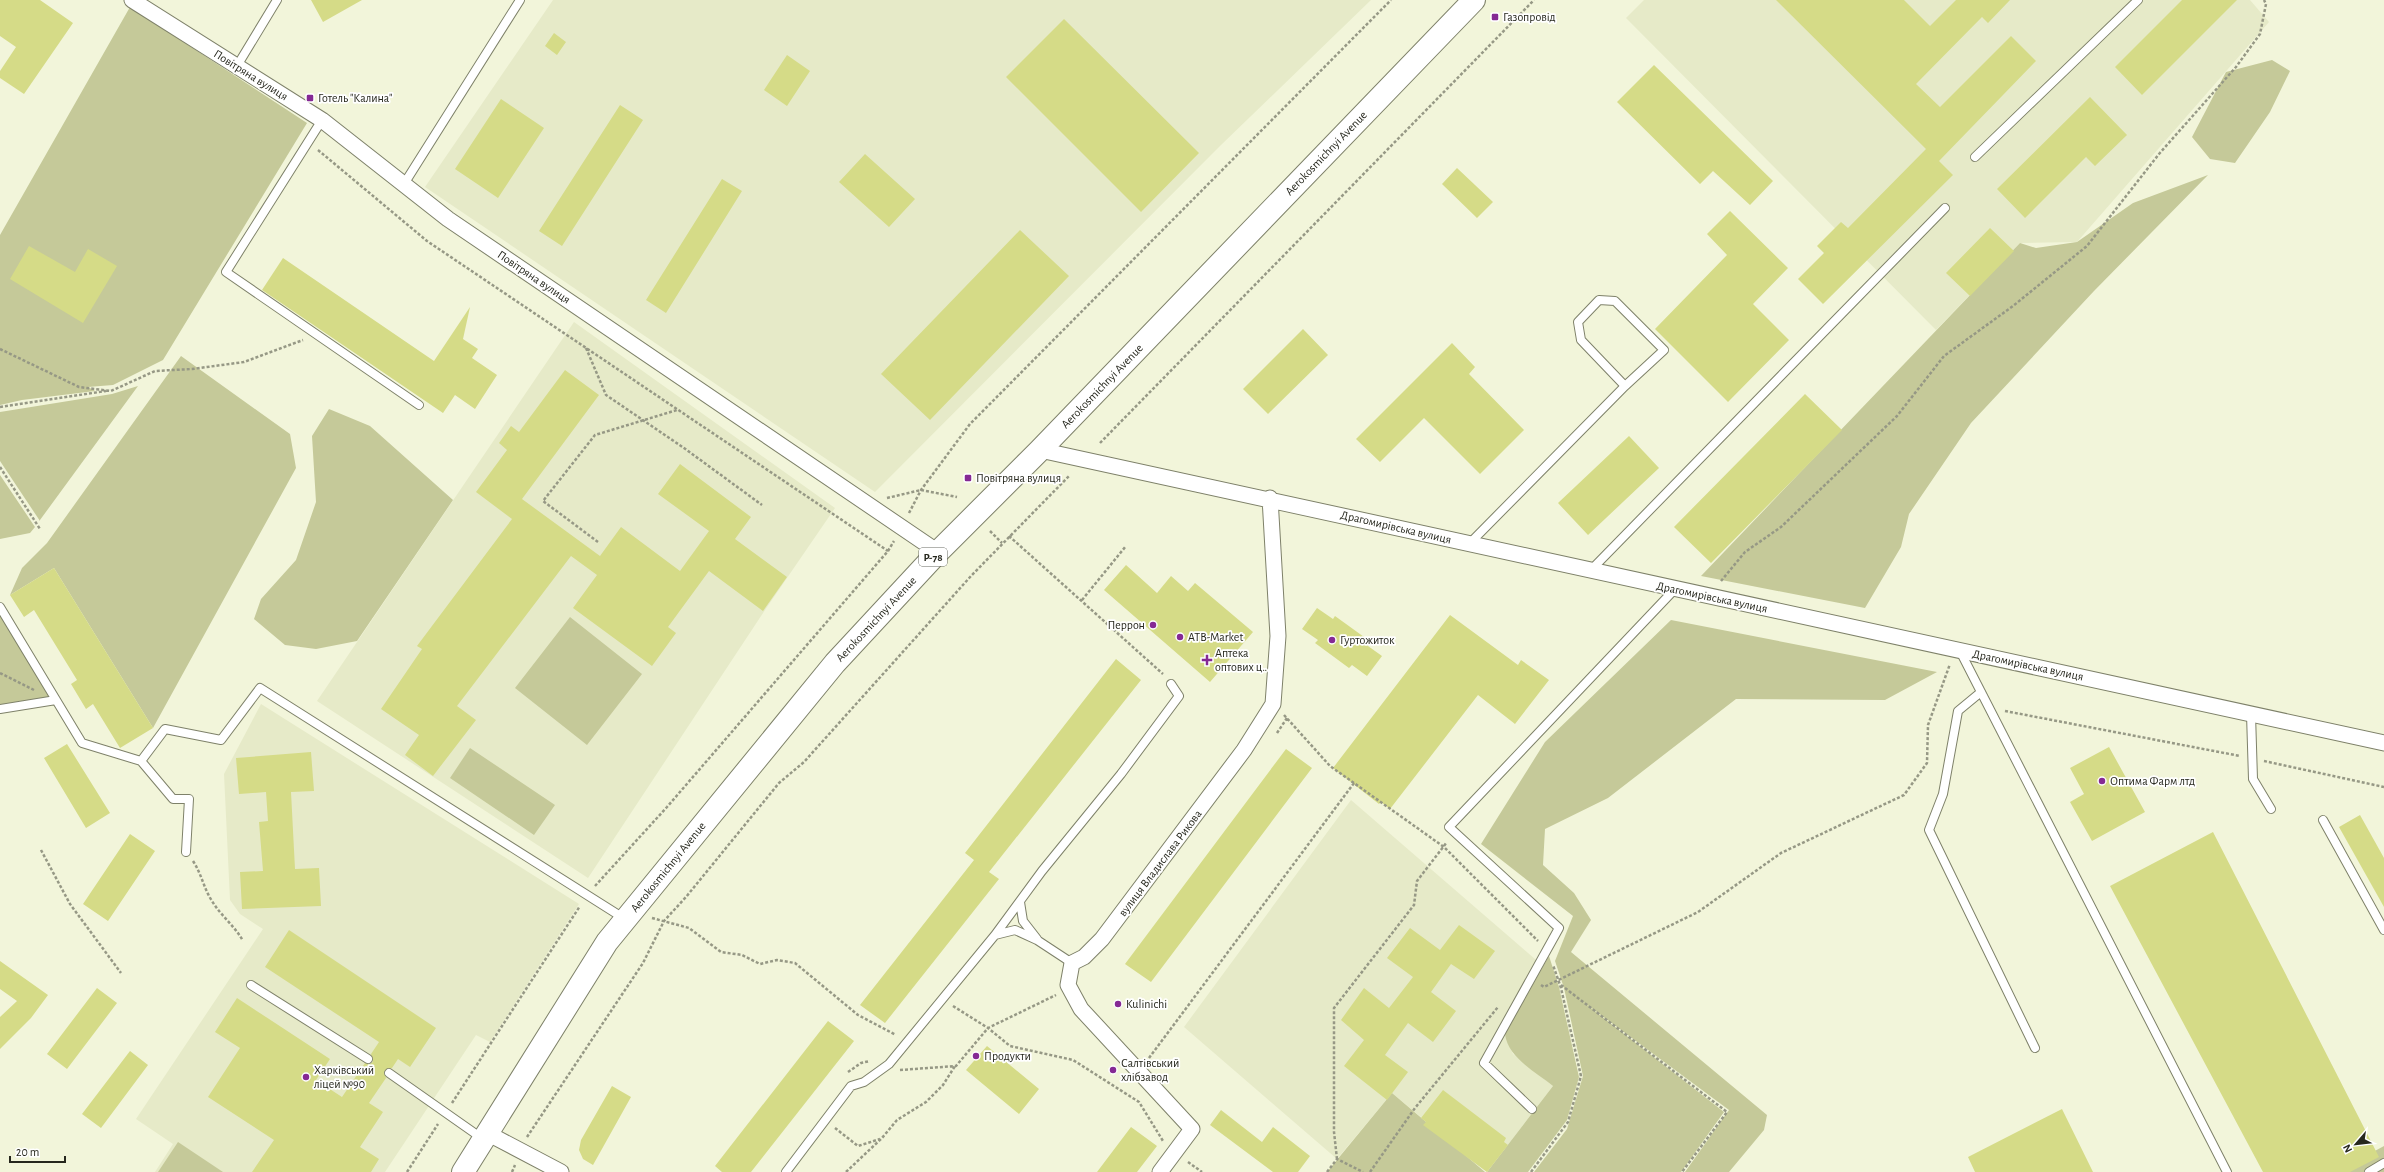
<svg xmlns="http://www.w3.org/2000/svg" width="2384" height="1172" viewBox="0 0 2384 1172" font-family="'Alegreya Sans',sans-serif">
<rect width="100%" height="100%" fill="#f2f5da"/>
<path fill="#e6eac8" d="M553 0H1371L1221 145 875 492 425 187Z
M1644 0H2250L2269 22 2077 242 2020 243 1936 330 1626 18Z
M574 322 835 508 765 610 588 878 317 701Z
M261 704 579 904 490 1042 476 1035 385 1172H155L173 1144 136 1119 263 929 240 914 230 900 224 774Z
M1351 800 1543 966 1505 1034 1513 1054 1553 1086 1487 1172 1392 1093 1337 1159 1184 1027Z"/>
<path fill="#c5c999" d="M130 7 307 123 163 360 113 385 88 387 95 391 22 400 0 405V235Z
M2272 60 2290 71 2270 112 2235 163 2210 159 2192 137 2226 72Z
M2208 175 2094 291 1971 423 1909 514 1901 547 1865 608 1701 576 2020 243 2036 248 2077 242 2133 203Z
M181 356 290 434 296 468 153 728 54 568 10 595 22 568 47 543Z
M138 386 40 520V521L0 461V412L112 394Z
M329 409 370 426 453 500 357 641 316 649 285 645 254 619 261 599 296 560 316 502 312 436Z
M0 475 35 527 30 533 0 539Z
M0 607 56 700 0 709Z
M570 617 642 674 587 745 515 688Z
M1671 620 1937 672 1885 700 1736 699 1608 798 1545 829 1543 865 1574 893 1591 920 1571 952 1767 1115 1764 1130 1729 1172H1685L1729 1110 1582 1001 1724 1112 1681 1172H1534L1567 1129 1583 1076 1564 988 1555 961 1573 916 1481 844 1545 742Z
M470 748 555 805 534 835 450 778Z
M1549 956 1559 987 1579 1077 1567 1120 1528 1172H1487L1553 1086C1536 1072 1508 1058 1505 1034Z
M1392 1093 1485 1172H1327Z
M178 1142 223 1172H158Z
M2384 1146V1172H2336Z"/>
<path fill="#d5db87" d="M0 0H40L73 23 24 94 0 78V71L16 47 0 36Z
M311 0H362L323 22Z
M1776 0H1904L1930 26 1956 0H2010L1988 23 1982 17 1916 84 1940 107 2011 36 2036 61 1939 161 1953 175 1823 304 1798 279 1824 253 1817 246 1841 222 1848 228 1926 149Z
M2182 0H2237L2142 95 2115 67Z
M1064 19 1199 153 1141 212 1006 77Z
M554 33 566 42 557 55 545 46Z
M787 55 810 71 787 106 764 90Z
M1654 65 1773 181 1750 205 1713 171 1700 184 1617 102Z
M2090 97 2127 135 2095 166 2086 157 2025 218 1997 189Z
M501 99 544 128 498 198 455 169Z
M620 105 643 120 562 246 539 231Z
M865 154 915 199 889 227 839 182Z
M1457 168 1493 202 1477 218 1442 184Z
M722 179 742 191 666 313 646 300Z
M1730 211 1788 268 1753 304 1789 340 1728 402 1655 329 1727 255 1707 234Z
M1990 228 2014 251 1970 296 1946 273Z
M1020 230 1069 276 930 420 881 374Z
M29 246 75 272 88 249 117 266 83 323 10 279Z
M283 258 434 361 470 307 463 339 478 349 472 358 497 375 475 409 455 395 443 413 262 290Z
M1303 329 1328 355 1268 414 1243 389Z
M1452 343 1475 367 1469 374 1524 430 1480 474 1424 418 1380 462 1356 439Z
M565 370 599 395 522 499 600 556 621 527 680 571 709 531 658 494 680 464 751 517 735 539 787 577 763 611 709 571 668 627 676 633 652 666 573 608 597 575 571 556 457 706 476 720 433 776 405 755 419 735 381 709 422 649 417 646 512 519 476 492 507 450 499 443 511 426 519 432Z
M1805 394 1842 430 1711 563 1674 527Z
M1629 436 1659 468 1588 535 1558 503Z
M1126 565 1157 593 1171 576 1188 591 1195 583 1253 632 1210 682 1104 590Z
M54 568 153 728 120 748 93 704 86 709 71 684 77 680 34 610 24 617 10 595Z
M1317 608 1333 619 1335 616 1371 642 1368 646 1382 656 1367 676 1352 665 1349 668 1315 643 1318 640 1302 629Z
M1450 615 1518 665 1521 660 1549 680 1515 724 1478 695 1390 809 1381 802 1379 804 1333 768Z
M1116 659 1141 680 989 872 999 879 885 1023 860 1005 974 860 965 853Z
M67 744 110 813 86 828 44 758Z
M2109 747 2145 812 2092 841 2070 802 2084 794 2070 768Z
M1286 749 1312 768 1151 982 1125 964Z
M311 752 314 791 291 792 295 869 319 868 321 906 242 909 240 872 263 871 259 822 268 821 266 792 239 794 236 758Z
M2360 815 2384 858V907L2339 827Z
M2213 832 2379 1157 2350 1172H2263L2110 886Z
M130 834 155 851 108 921 83 904Z
M1459 925 1495 951 1474 979 1451 964 1431 992 1456 1011 1433 1042 1408 1023 1385 1055 1408 1072 1387 1100 1344 1066 1364 1040 1341 1020 1364 988 1389 1008 1413 977 1387 958 1410 928 1440 950Z
M289 930 436 1028 410 1067 398 1059 392 1068 385 1070 384 1073 386 1078 369 1103 383 1112 360 1147 379 1159 371 1172H252L274 1140 208 1097 240 1048 215 1032 237 998 330 1059 316 1080 342 1097 365 1063 370 1064 373 1062 371 1054 379 1042 265 967Z
M0 961 48 995 31 1018 0 1049V1017L17 1001 0 989Z
M97 988 117 1003 67 1069 47 1054Z
M828 1021 854 1041 751 1172H722L715 1166Z
M987 1046 1039 1089 1019 1114 966 1070Z
M130 1051 148 1065 101 1128 82 1114Z
M612 1086 631 1097 593 1165 583 1159 579 1150 581 1140Z
M1443 1090 1506 1138 1504 1142 1508 1145 1487 1172 1423 1125 1426 1122 1421 1118Z
M2062 1109 2093 1172H1975L1968 1157Z
M1221 1110 1262 1142 1273 1127 1310 1156 1298 1172H1273L1210 1125Z
M1131 1127 1157 1146 1137 1172H1097Z"/>
<g fill="none" stroke-linecap="round" stroke-linejoin="round">
<defs>
<path id="service" d="M237 66 277 0
M322 120 226 272 419 405
M1975 157 2138 0
M404 184 520 0
M1470 543 1625 386 1664 350 1615 301 1599 300 1578 322 1581 340 1625 386
M1591 570 1945 208
M0 607 82 743 141 761
M1960 651 2227 1172
M1981 692 1958 711 1943 794 1929 830 2035 1048
M0 709 56 700
M2251 714 2253 779 2271 809
M2323 820 2384 930
M186 852 189 799H173L141 761 165 729 221 740 260 688 625 919
M1020 902 1023 921 1037 939
M995 935 1042 871 1121 774 1179 696 1171 684
M251 985 368 1059
M389 1073 483 1139
M1532 1109 1484 1063 1559 928 1449 827 1675 589
M786 1172 851 1086 864 1082 889 1064 995 935 1015 930 1037 940 1072 963
M2369 1172 2384 1163"/>
<path id="minor" d="M132 0 322 120 448 219 938 552
M1040 450C1489 544 1936 646 2384 743
M487 1133 561 1172
M1160 1172 1192 1129 1081 1009 1068 985 1072 963 1084 957 1102 939 1244 750 1273 704 1278 636 1270 498"/>
<path id="trunk" d="M463 1172 607 942 835 663 938 552 1040 450 1474 0"/>
</defs>
<use href="#service" stroke="#7e8169" stroke-width="10"/>
<use href="#minor" stroke="#7e8169" stroke-width="17"/>
<use href="#trunk" stroke="#7e8169" stroke-width="24"/>
<path stroke="#969885" stroke-width="2.5" stroke-dasharray="3 2" stroke-linecap="butt" d="M318 150 427 241 888 551
M586 348 606 395 684 448 762 505
M0 349 79 387 111 391 155 371 192 369 244 362 303 340
M0 407 106 391
M1100 443 1534 0
M0 467 40 529
M887 498 921 490 957 497
M909 513 921 490 970 424 1391 0
M990 531 1002 543
M1009 536 1163 674
M598 542 543 501 595 435 677 410
M1721 581 1745 552 1781 527 1897 416 1944 356 2013 306 2087 246 2159 154 2236 67 2260 34 2266 4 2264 0
M1082 600 1126 546
M0 673 34 690
M2005 711 2240 756
M1284 715 1330 766 1444 847 1538 941
M1277 733 1287 718
M2264 761 2384 787
M41 850 70 904 121 973
M193 861C202 875 204 889 212 901 221 916 235 926 243 941
M595 886 667 807 888 551 894 541
M652 918 689 928 721 952 742 955 760 964 777 960 795 963 858 1015 896 1035
M1541 985 1544 987 1698 912 1781 853 1904 795 1927 763 1928 725 1950 664
M1561 985 1727 1112 1682 1172
M953 1006 988 1028 1010 1046 1073 1060 1139 1102 1163 1141
M1149 1058 1354 783
M900 1070 956 1066 988 1028 1056 995
M848 1072 861 1063 870 1061
M452 1103 580 906
M835 1128 858 1146 880 1139
M527 1137 643 963 664 921 686 897 779 783 804 762 971 576 1070 475
M1337 1159 1334 1132V1008L1414 905 1417 881 1447 842
M1188 1162 1202 1172
M407 1172 438 1124
M512 1172 515 1165
M846 1172 882 1138 897 1120 926 1102 943 1085 955 1066
M1327 1172 1337 1159 1363 1172
M1370 1172 1415 1108 1498 1007
M1531 1172 1568 1122 1581 1076 1561 988 1553 965"/>
<use href="#service" stroke="#fff" stroke-width="8"/>
<use href="#minor" stroke="#fff" stroke-width="15"/>
<use href="#trunk" stroke="#fff" stroke-width="22"/>
</g>
<g fill="#852994" stroke="#fff" stroke-width="1.5">
<rect x="1491" y="13" width="8" height="8" rx="2"/>
<rect x="306" y="94" width="8" height="8" rx="2"/>
<rect x="964" y="474" width="8" height="8" rx="2"/>
<circle cx="1153" cy="625" r="4"/>
<circle cx="1180" cy="637" r="4"/>
<circle cx="1332" cy="640" r="4"/>
<path d="M1205 654h4v4h4v4h-4v4h-4v-4h-4v-4h4z"/>
<circle cx="2102" cy="781" r="4"/>
<circle cx="1118" cy="1004" r="4"/>
<circle cx="976" cy="1056" r="4"/>
<circle cx="1113" cy="1070" r="4"/>
<circle cx="306" cy="1077" r="4"/>
</g>
<g text-anchor="middle" stroke-width="3.5" stroke-linejoin="round" paint-order="stroke">
<rect fill="#fff" stroke="#676861" stroke-width="1" x="919" y="548" width="28" height="18" rx="3"/>
<g font-size="11" font-weight="bold" fill="#26271d">
<text x="933" y="561">Р-78</text>
</g>
<g font-size="12" fill="#26271d" stroke="#fff" text-anchor="start">
<text x="1503" y="21">Газопровiд</text>
<text x="318" y="102">Готель "Калина"</text>
<text x="976" y="482">Повітряна вулиця</text>
<text x="1145" y="629" text-anchor="end">Перрон</text>
<text x="1188" y="641">ATB-Market</text>
<text x="1340" y="644">Гуртожиток</text>
<text x="1215" y="657">Аптека<tspan x="1215" dy="14">оптових ц‥</tspan></text>
<text x="2110" y="785">Оптима Фарм лтд</text>
<text x="1126" y="1008">Kulinichi</text>
<text x="984" y="1060">Продукти</text>
<text x="1121" y="1067">Салтівський<tspan x="1121" dy="14">хлібзавод</tspan></text>
<text x="314" y="1074">Харківський<tspan x="314" dy="14">ліцей №90</tspan></text>
</g>
<g font-size="12" fill="#26271d" stroke="#fff">
<text transform="translate(251 75) rotate(32)" y="4">Повітряна вулиця</text>
<text transform="translate(1326 153) rotate(-46)" y="4">Aerokosmichnyi Avenue</text>
<text transform="translate(534 277) rotate(34)" y="4">Повітряна вулиця</text>
<text transform="translate(1102 386) rotate(-46)" y="4">Aerokosmichnyi Avenue</text>
<text transform="translate(1396 527) rotate(13)" y="4">Драгомирівська вулиця</text>
<text transform="translate(1712 597) rotate(12)" y="4">Драгомирівська вулиця</text>
<text transform="translate(876 619) rotate(-47)" y="4">Aerokosmichnyi Avenue</text>
<text transform="translate(2028 665) rotate(12)" y="4">Драгомирівська вулиця</text>
<text transform="translate(1160 863) rotate(-53)" y="4">вулиця Владислава Рикова</text>
<text transform="translate(668 867) rotate(-51)" y="4">Aerokosmichnyi Avenue</text>
</g>
</g>
<g transform="translate(2356 1144) rotate(242)" stroke="#ffffff" stroke-width="3" paint-order="stroke">
<path d="M0-3L7 15L0 10L-7 15Z" fill="#26271d"/>
<text y="-6" font-size="11" font-weight="bold" text-anchor="middle" fill="#26271d">N</text>
</g>
<path d="M10 1156v6h55v-6" fill="none" stroke="#26271d" stroke-width="2"/>
<text x="16" y="1156" font-size="12" fill="#26271d" stroke="#ffffff" stroke-width="3" paint-order="stroke">20 m</text>
</svg>
